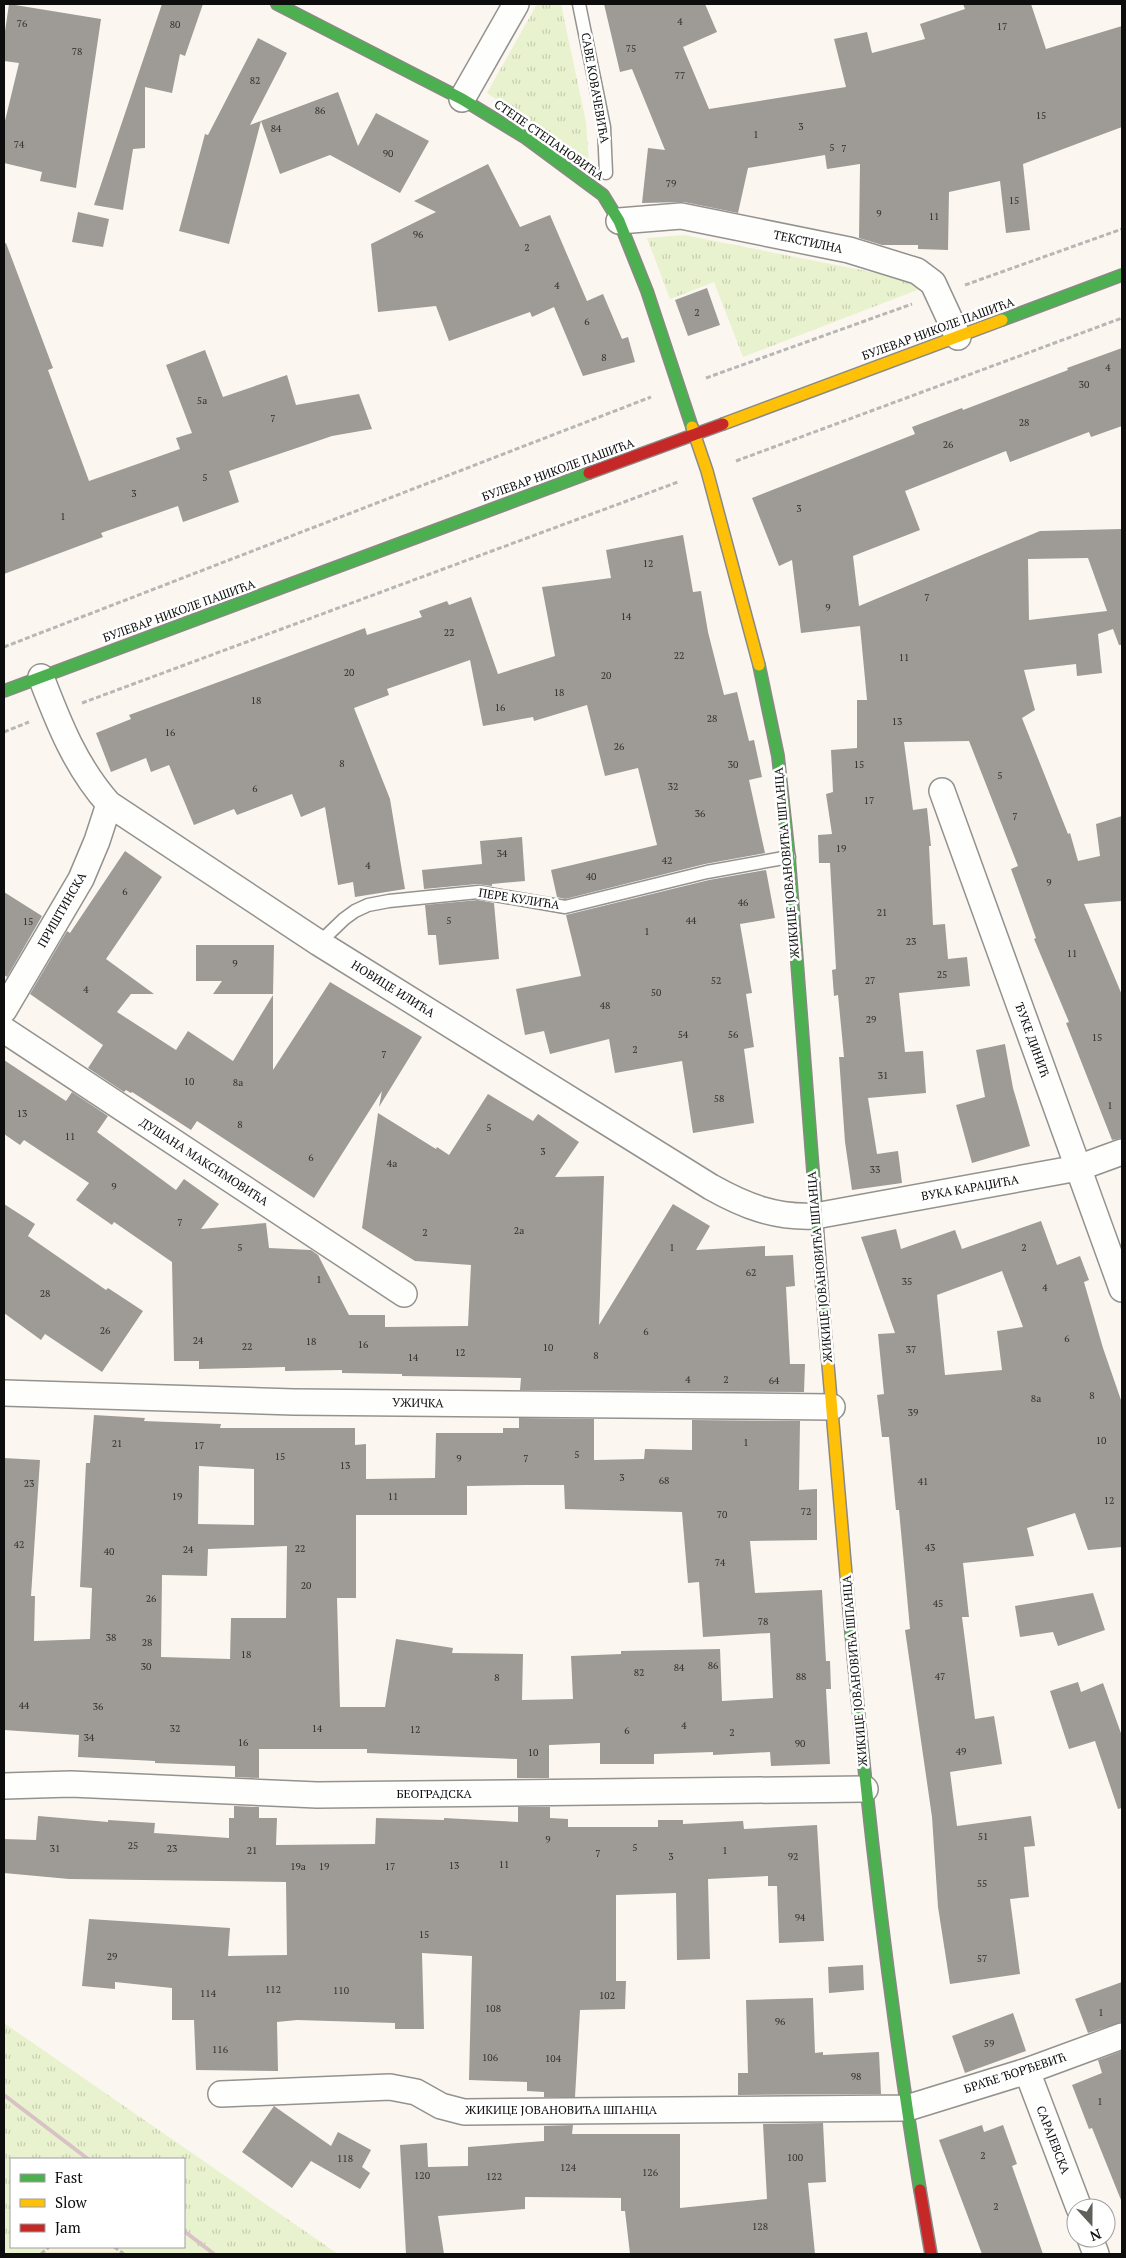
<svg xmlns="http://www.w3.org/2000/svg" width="1126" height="2258" viewBox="0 0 1126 2258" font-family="'PT Serif',serif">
<defs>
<pattern id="farmland-rules" width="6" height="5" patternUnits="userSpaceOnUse" patternTransform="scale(1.25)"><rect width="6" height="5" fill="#f9f2db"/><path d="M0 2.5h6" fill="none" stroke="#d4cebb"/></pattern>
<pattern id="grass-tufts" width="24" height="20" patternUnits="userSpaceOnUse" patternTransform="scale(1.25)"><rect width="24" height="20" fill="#e9f2ce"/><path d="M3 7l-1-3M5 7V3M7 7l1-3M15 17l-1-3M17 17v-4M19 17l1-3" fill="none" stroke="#c7ceb0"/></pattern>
</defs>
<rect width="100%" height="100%" fill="#fbf7f0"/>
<path fill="url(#farmland-rules)" d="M49 2247H114L124 2254H41Z"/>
<path fill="url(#grass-tufts)" d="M537 4H561L586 122 589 163 487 93Z
M684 235 912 280 925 287 743 357 714 282 670 299 647 238Z
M4 2023 338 2254H124L114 2247H184V2159H11V2247H49L41 2254H4Z"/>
<path fill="#9e9a96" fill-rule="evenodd" d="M9 4 101 19 76 188 40 181 42 172 4 163V125L19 63 4 61V38Z
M162 4H203L185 56 180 54 172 93 145 87V148L133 149 123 210 94 205Z
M604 4H705L717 32 683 47 709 109 846 87 834 39 867 32 872 53 925 39 920 24 965 9 963 4H1031L1046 49 1122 26V127L1023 164 1030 230 1006 233 1000 181 949 192 948 250 918 249V245H882L859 238 860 164 827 169 825 155 748 168 738 213 684 202 642 203 648 148 665 150 632 69 620 72Z
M258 38 287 53 250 125 338 92 358 146 376 113 429 141 400 193 330 155 280 174 261 121 229 244 179 231 205 134 208 135Z
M488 164 520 227 550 215 587 301 603 294 622 339 628 337 635 362 583 376 554 307 532 317 530 312 449 341 436 306 378 312 371 244 436 212 414 201Z
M78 212 109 219 103 247 72 242Z
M6 243 53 368 48 370 89 481 180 449 176 438 192 433 166 365 205 350 223 397 287 375 296 405 359 394 372 429 332 436 229 471 239 502 183 522 178 506 101 533 103 537 4 574V244Z
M707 288 720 325 688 336 675 300Z
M1122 348V426L1091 437 1089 432 1010 462 1006 451 905 491 920 530 853 556 859 606 1040 531 1122 529V645H1119L1113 629 1098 634 1102 673 1077 676 1076 664 1024 670 1035 710 1022 718 1068 834 1070 833 1078 861 1100 856 1096 824 1122 816V901L1084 904 1122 995V1138L1112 1140 1066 1023 1069 1022 1034 939 1036 938 1011 869 1018 866 969 741 904 742 913 810 927 808 931 846H929L933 925 945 924 948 959 967 957 970 986 899 993 905 1052 923 1051 926 1093 868 1098 877 1154 898 1151 902 1183 852 1190 845 1142 839 1057H844L838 995 834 996 832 970 836 969 830 863H819L818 835 832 834 826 794 833 792 831 750 857 748V700H867L860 626 801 633 792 560 779 566 752 498 915 434 912 427 962 408 963 410 1068 370 1067 368ZM1088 558 1107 611 1029 620 1028 559Z
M683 535 693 592 701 591 708 632 724 695 737 692 749 741 754 740 762 777 749 780 765 853 705 864 565 899 557 897 551 870 657 845 638 768 605 776 587 705 534 721 533 717 483 726 470 660 387 689 389 695 354 708 390 799 405 889 355 897 353 882 338 885 325 807 301 817 292 794 237 815 234 809 194 825 169 765 151 772 146 758 111 772 96 733 131 719 129 715 365 628 367 635 422 617 419 611 447 601 449 605 471 597 498 674 555 656 542 587 611 578 606 550Z
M522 837 525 881 492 884V886L477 884 424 889 422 870 482 864 480 841Z
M125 851 162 877 106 959 154 994H131L117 1012 176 1050 188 1031 233 1061 273 995V1070L330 982 422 1037 379 1107 382 1091 314 1198 197 1121 191 1130 132 1092 131 1093 126 1090 124 1092 88 1068 103 1045 30 994 67 931 70 933Z
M766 870 775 918 740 924 752 993 746 994 754 1047 744 1049 754 1123 693 1133 682 1061 615 1073 609 1039 550 1054 544 1031 525 1035 516 989 581 976 566 915 709 880Z
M4 892 42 916 7 977 4 975Z
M478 900 494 903 499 959 439 965 436 935H428L425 905Z
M196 945H274L273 994H213L222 981H196Z
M1005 1044 1013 1088 1030 1146 972 1163 956 1105 985 1097 976 1050Z
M4 1060 66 1101 72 1092 108 1116 97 1132 176 1190 184 1179 219 1204 201 1229 266 1223 269 1248 311 1250 318 1255 349 1315H385V1327L468 1326 471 1265 415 1261 362 1228 378 1113 436 1149 437 1147 449 1155 488 1094 533 1121 538 1114 579 1142 555 1177 604 1176 599 1325 673 1204 710 1226 696 1250 765 1246V1256L793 1255 795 1286 786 1287 790 1364H805L804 1392 520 1390 521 1378 402 1376V1374L342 1373V1370L285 1371V1367L199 1369V1361H174L172 1262 114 1222 112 1225 76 1200 89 1183 24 1140 20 1145 4 1134Z
M4 1204 35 1224 28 1236 106 1290 108 1288 143 1311 102 1372 45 1334 41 1340 4 1313Z
M1041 1221 1057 1265 1080 1256 1089 1280 1084 1282 1103 1348 1122 1403V1547L1088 1550 1075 1513 1027 1528 1034 1556 963 1563 969 1617H962L975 1719 994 1716 1002 1764 950 1772 957 1826 1031 1816 1035 1846 1024 1847 1029 1897 1010 1899 1020 1974 950 1984 938 1907 932 1817 905 1630 910 1629 899 1510H896L889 1437H882L877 1395 884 1394 878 1334 895 1333 861 1237 896 1229 901 1249 955 1230 962 1249ZM1002 1271 1023 1327 997 1331 1002 1370 945 1375 937 1295Z
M94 1415 145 1418 144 1421 221 1424 220 1428H355V1445L366 1444V1479L435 1478 436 1433H503V1428H519V1418L594 1419V1460L644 1459 645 1449 692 1450V1420L800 1421 799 1490 817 1489V1540L750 1541 755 1593 822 1590 826 1661H830L831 1689H826L830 1764 771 1766 770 1752 713 1755V1752L654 1754V1764H600V1743L549 1745V1778H517V1759L367 1753V1749H259V1778L235 1777V1766L155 1763V1761L78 1757 79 1735 4 1730V1458L40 1460 31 1596H35L34 1641 90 1639 92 1588 80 1587 86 1463H90ZM199 1466 254 1469V1525L198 1524ZM526 1485H564L565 1509 682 1512 688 1583 699 1582 703 1637 770 1633 773 1698 722 1701 720 1649 621 1651V1654L571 1656 573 1699 522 1700 523 1654 452 1653 453 1648 396 1639 385 1707H340L337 1598H356V1515H467V1486ZM287 1546 286 1618H231L230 1659 161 1657 162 1575 207 1576 208 1549Z
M1093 1593 1105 1630 1058 1646 1053 1632 1020 1637 1015 1606Z
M1078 1682 1081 1692 1103 1683 1122 1736V1808L1118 1809 1095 1741 1069 1749 1050 1691Z
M234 1806 259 1807V1818H277L276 1845 375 1844 376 1818 444 1820V1818L518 1822V1807H550V1818L568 1819V1827H658V1820H683V1824L743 1821 744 1829 817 1825 824 1941 779 1943 777 1886H768V1876L708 1879 710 1959 677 1960 676 1893 616 1895V1981H626L625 2009 580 2010 575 2097H544V2092L527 2091V2082L469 2080 472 1956 422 1953 424 2029H395V2023L297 2020 277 2022 278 2071 196 2070 194 2020H172V1988L115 1982V1989L82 1986 89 1919 230 1928 228 1956 287 1955 286 1882 69 1879 4 1873V1839L36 1840 38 1816 108 1822V1820L155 1823 154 1833 229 1838V1818H234Z
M863 1965 864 1990 829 1993 828 1967Z
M1122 1982V2022L1088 2033 1075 1999Z
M813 1998 815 2053 823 2052V2055L879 2052 881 2094 738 2095V2073H748L746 2000Z
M1013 2013 1026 2051 965 2073 952 2036Z
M1122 2051V2200H1121L1092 2128 1089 2129 1072 2085 1102 2073 1098 2060Z
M274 2106 331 2146 338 2132 371 2150 362 2167 370 2173 360 2189 311 2161 292 2188 242 2152Z
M823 2123 826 2182 808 2183 815 2254H630L625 2211H621V2198L525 2197V2209L438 2216 444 2254H406L400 2145 427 2143 428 2167 468 2166V2147L544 2141V2126L573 2125 572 2134H680V2208L767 2199 763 2124Z
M982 2125 984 2132 1003 2125 1017 2164 1012 2166 1043 2254H982L939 2140Z"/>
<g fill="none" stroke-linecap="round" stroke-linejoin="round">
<defs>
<path id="lane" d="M579 4 604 127 606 173
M319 943 344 919 355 911 368 905 389 901 478 892 565 907 707 872 789 857"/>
<path id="street" d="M462 99 516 4
M619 221 681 216 849 250 917 271 933 283 958 337
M41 677C59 724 76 767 109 804L319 943 711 1187C745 1206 775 1218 815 1216L1078 1168 1122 1152
M942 791 1122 1289
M4 1010 81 879 97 841 109 804
M4 1030 404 1294
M4 1393 294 1402 832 1407
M4 1786 71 1784 317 1795 865 1789
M1027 2071 1079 2208
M221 2094 390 2087 416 2092 441 2106 464 2112 907 2108 1027 2071 1122 2036
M1090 2238 1096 2254"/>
<path id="fast" d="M277 4 462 99 526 138 603 195 619 221 647 291 692 427
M1002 320 1122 275
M759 665 778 756 789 857 826 1341
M4 691 589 473
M850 1621C867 1811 889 2001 920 2190"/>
<path id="slow" d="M723 424 1002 320
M692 427 707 471 759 665
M826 1341 850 1621"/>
<path id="jam" d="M589 473 723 424
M920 2190 931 2254"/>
</defs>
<use href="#lane" stroke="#94928f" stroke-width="15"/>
<use href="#street" stroke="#94928f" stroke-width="28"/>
<use href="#fast" stroke="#8b8986" stroke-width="14"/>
<use href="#slow" stroke="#8b8986" stroke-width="14"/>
<use href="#jam" stroke="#8b8986" stroke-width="14"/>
<path stroke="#b8b7b6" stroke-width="3" stroke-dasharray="5 2.5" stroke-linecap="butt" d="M965 285 1122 229
M706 378 912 304
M736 461 1122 318
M4 647 651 397
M82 703 678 482
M4 732 29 722
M114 2247 124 2254
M41 2254 49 2247"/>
<use href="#lane" stroke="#fefefd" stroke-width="12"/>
<use href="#street" stroke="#fefefd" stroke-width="25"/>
<use href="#fast" stroke="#4caf50" stroke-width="11"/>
<use href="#slow" stroke="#ffc107" stroke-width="11"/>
<use href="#jam" stroke="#c62828" stroke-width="11"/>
<path stroke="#d9c2c6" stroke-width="4" d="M4 2095 88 2159
M184 2231 214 2254"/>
</g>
<g text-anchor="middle" stroke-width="5" stroke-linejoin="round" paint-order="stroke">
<g font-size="10" fill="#31302f">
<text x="680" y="25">4</text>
<text x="22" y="27">76</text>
<text x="175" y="28">80</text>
<text x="1002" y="30">17</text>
<text x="631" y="52">75</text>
<text x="77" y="55">78</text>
<text x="680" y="79">77</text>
<text x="255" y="84">82</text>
<text x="320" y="114">86</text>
<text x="1041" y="119">15</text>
<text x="801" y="130">3</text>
<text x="276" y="132">84</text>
<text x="756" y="138">1</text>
<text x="19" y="148">74</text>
<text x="832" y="151">5</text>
<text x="844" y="152">7</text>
<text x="388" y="157">90</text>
<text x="671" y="187">79</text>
<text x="1014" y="204">15</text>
<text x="879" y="217">9</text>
<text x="934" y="220">11</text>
<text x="418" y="238">96</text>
<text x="527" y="251">2</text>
<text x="557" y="289">4</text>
<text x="697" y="316">2</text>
<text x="587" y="325">6</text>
<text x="604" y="361">8</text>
<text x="1108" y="371">4</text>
<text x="1084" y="388">30</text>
<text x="202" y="404">5a</text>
<text x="273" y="422">7</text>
<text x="1024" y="426">28</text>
<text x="948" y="448">26</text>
<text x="205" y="481">5</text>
<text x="134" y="497">3</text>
<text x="799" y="512">3</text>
<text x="63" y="520">1</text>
<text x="648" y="567">12</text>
<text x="927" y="601">7</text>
<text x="828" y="611">9</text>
<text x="626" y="620">14</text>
<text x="449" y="636">22</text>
<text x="679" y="659">22</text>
<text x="904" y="661">11</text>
<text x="349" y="676">20</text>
<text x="606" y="679">20</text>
<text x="559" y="696">18</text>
<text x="256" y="704">18</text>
<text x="500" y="711">16</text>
<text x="712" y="722">28</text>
<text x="897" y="725">13</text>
<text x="170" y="736">16</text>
<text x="619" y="750">26</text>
<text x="342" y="767">8</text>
<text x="733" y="768">30</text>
<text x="859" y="768">15</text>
<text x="1000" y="779">5</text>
<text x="673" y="790">32</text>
<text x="255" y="792">6</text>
<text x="869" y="804">17</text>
<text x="700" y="817">36</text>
<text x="1015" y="820">7</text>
<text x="841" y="852">19</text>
<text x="502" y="857">34</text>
<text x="667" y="864">42</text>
<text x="368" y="869">4</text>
<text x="591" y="880">40</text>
<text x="1049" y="886">9</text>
<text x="125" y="895">6</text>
<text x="743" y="906">46</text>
<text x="882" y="916">21</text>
<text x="449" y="924">5</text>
<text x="691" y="924">44</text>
<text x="28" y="925">15</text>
<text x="647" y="935">1</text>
<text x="911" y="945">23</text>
<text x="1072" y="957">11</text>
<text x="235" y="967">9</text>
<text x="942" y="978">25</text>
<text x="716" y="984">52</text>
<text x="870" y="984">27</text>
<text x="86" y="993">4</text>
<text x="656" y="996">50</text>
<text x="605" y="1009">48</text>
<text x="871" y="1023">29</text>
<text x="683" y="1038">54</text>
<text x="733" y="1038">56</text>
<text x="1097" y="1041">15</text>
<text x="635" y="1053">2</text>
<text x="384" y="1058">7</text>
<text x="883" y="1079">31</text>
<text x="189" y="1085">10</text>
<text x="238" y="1086">8a</text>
<text x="719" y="1102">58</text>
<text x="1110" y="1109">1</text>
<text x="22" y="1117">13</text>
<text x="240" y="1128">8</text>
<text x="489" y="1131">5</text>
<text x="70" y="1140">11</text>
<text x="543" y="1155">3</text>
<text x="311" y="1161">6</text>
<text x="392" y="1167">4a</text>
<text x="875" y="1173">33</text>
<text x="114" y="1190">9</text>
<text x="180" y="1226">7</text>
<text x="519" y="1234">2a</text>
<text x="425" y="1236">2</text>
<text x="240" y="1251">5</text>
<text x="672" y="1251">1</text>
<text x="1024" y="1251">2</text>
<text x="751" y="1276">62</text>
<text x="319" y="1283">1</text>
<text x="907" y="1285">35</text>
<text x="1045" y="1291">4</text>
<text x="45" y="1297">28</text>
<text x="105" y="1334">26</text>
<text x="646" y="1335">6</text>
<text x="1067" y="1342">6</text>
<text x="198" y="1344">24</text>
<text x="311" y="1345">18</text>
<text x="363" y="1348">16</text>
<text x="247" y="1350">22</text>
<text x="548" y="1351">10</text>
<text x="911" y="1353">37</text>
<text x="460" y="1356">12</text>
<text x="596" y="1359">8</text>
<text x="413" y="1361">14</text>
<text x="688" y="1383">4</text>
<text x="726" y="1383">2</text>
<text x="774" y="1384">64</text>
<text x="1092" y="1399">8</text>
<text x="1036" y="1402">8a</text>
<text x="913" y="1416">39</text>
<text x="1101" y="1444">10</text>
<text x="746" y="1446">1</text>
<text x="117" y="1447">21</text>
<text x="199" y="1449">17</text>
<text x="577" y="1458">5</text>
<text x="280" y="1460">15</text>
<text x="459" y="1462">9</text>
<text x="526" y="1462">7</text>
<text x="345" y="1469">13</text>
<text x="622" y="1481">3</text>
<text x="664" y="1484">68</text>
<text x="923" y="1485">41</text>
<text x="29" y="1487">23</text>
<text x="177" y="1500">19</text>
<text x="393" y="1500">11</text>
<text x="1109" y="1504">12</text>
<text x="806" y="1515">72</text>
<text x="722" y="1518">70</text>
<text x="19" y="1548">42</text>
<text x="930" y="1551">43</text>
<text x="300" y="1552">22</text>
<text x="188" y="1553">24</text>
<text x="109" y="1555">40</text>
<text x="720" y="1566">74</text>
<text x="306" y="1589">20</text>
<text x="151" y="1602">26</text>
<text x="938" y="1607">45</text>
<text x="763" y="1625">78</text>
<text x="111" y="1641">38</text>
<text x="147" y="1646">28</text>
<text x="246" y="1658">18</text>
<text x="713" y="1669">86</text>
<text x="146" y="1670">30</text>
<text x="679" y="1671">84</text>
<text x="639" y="1676">82</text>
<text x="801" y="1680">88</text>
<text x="940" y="1680">47</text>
<text x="497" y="1681">8</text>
<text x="24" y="1709">44</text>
<text x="98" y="1710">36</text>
<text x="684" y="1729">4</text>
<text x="175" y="1732">32</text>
<text x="317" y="1732">14</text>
<text x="415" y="1733">12</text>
<text x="627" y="1734">6</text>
<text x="732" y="1736">2</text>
<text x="89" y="1741">34</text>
<text x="243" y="1746">16</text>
<text x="800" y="1747">90</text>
<text x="961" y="1755">49</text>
<text x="533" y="1756">10</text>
<text x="983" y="1840">51</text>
<text x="548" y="1843">9</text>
<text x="133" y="1849">25</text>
<text x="635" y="1851">5</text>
<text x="55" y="1852">31</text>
<text x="172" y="1852">23</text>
<text x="252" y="1854">21</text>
<text x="725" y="1854">1</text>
<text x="598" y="1857">7</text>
<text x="671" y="1860">3</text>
<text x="793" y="1860">92</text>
<text x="504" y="1868">11</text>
<text x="454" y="1869">13</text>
<text x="298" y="1870">19a</text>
<text x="324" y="1870">19</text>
<text x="390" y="1870">17</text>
<text x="982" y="1887">55</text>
<text x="800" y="1921">94</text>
<text x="424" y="1938">15</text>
<text x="112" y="1960">29</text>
<text x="982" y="1962">57</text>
<text x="273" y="1993">112</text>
<text x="341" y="1994">110</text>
<text x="208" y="1997">114</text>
<text x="607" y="1999">102</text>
<text x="493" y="2012">108</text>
<text x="1101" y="2016">1</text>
<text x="780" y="2025">96</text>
<text x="989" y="2047">59</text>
<text x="220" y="2053">116</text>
<text x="490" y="2061">106</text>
<text x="553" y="2062">104</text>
<text x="856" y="2080">98</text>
<text x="1100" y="2105">1</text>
<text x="983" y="2159">2</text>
<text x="795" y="2161">100</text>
<text x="345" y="2162">118</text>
<text x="568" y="2171">124</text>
<text x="650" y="2176">126</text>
<text x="422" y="2179">120</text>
<text x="494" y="2180">122</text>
<text x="996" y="2210">2</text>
<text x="760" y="2230">128</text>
</g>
<g font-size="12" fill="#0d0d0d" stroke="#fff">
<text transform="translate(595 88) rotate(80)" y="4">САВЕ КОВАЧЕВИЋА</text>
<text transform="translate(549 140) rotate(35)" y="4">СТЕПЕ СТЕПАНОВИЋА</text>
<text transform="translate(808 242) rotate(12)" y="4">ТЕКСТИЛНА</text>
<text transform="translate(938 329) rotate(-20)" y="4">БУЛЕВАР НИКОЛЕ ПАШИЋА</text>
<text transform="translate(558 470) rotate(-20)" y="4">БУЛЕВАР НИКОЛЕ ПАШИЋА</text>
<text transform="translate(179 611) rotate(-20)" y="4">БУЛЕВАР НИКОЛЕ ПАШИЋА</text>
<text transform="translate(787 863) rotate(-95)" y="4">ЖИКИЦЕ ЈОВАНОВИЋА ШПАНЦА</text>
<text transform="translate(519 899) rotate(9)" y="4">ПЕРЕ КУЛИЋА</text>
<text transform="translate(62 910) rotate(-60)" y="4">ПРИШТИНСКА</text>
<text transform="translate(393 989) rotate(32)" y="4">НОВИЦЕ ИЛИЋА</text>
<text transform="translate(1032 1040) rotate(70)" y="4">ЂУКЕ ДИНИЋ</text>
<text transform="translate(204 1162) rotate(33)" y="4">ДУШАНА МАКСИМОВИЋА</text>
<text transform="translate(970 1188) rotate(-10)" y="4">ВУКА КАРАЏИЋА</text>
<text transform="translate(820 1267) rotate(-95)" y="4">ЖИКИЦЕ ЈОВАНОВИЋА ШПАНЦА</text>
<text transform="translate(418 1403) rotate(1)" y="4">УЖИЧКА</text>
<text transform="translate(855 1671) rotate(-95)" y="4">ЖИКИЦЕ ЈОВАНОВИЋА ШПАНЦА</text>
<text x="434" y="1798">БЕОГРАДСКА</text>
<text transform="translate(1015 2073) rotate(-18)" y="4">БРАЋЕ ЂОРЂЕВИЋ</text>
<text x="561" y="2114">ЖИКИЦЕ ЈОВАНОВИЋА ШПАНЦА</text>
<text transform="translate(1053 2140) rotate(69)" y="4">САРАЈЕВСКА</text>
</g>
</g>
<rect width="1126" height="2258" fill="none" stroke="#0d0d0d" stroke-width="10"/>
<rect x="10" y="2158" width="175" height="90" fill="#ffffff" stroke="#9e9e9e"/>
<rect x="20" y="2174" width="25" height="8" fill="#4caf50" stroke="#9e9e9e"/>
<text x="55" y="2183" font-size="15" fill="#0d0d0d">Fast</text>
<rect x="20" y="2199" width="25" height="8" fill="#ffc107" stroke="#9e9e9e"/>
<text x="55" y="2208" font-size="15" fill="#0d0d0d">Slow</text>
<rect x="20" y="2224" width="25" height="8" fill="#c62828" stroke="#9e9e9e"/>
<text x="55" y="2233" font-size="15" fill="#0d0d0d">Jam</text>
<g transform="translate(1091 2223) rotate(159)"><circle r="24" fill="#ffffff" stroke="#9e9e9e"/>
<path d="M0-4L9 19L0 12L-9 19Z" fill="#605f5c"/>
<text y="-8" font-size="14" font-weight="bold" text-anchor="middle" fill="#0d0d0d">N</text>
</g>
</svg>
